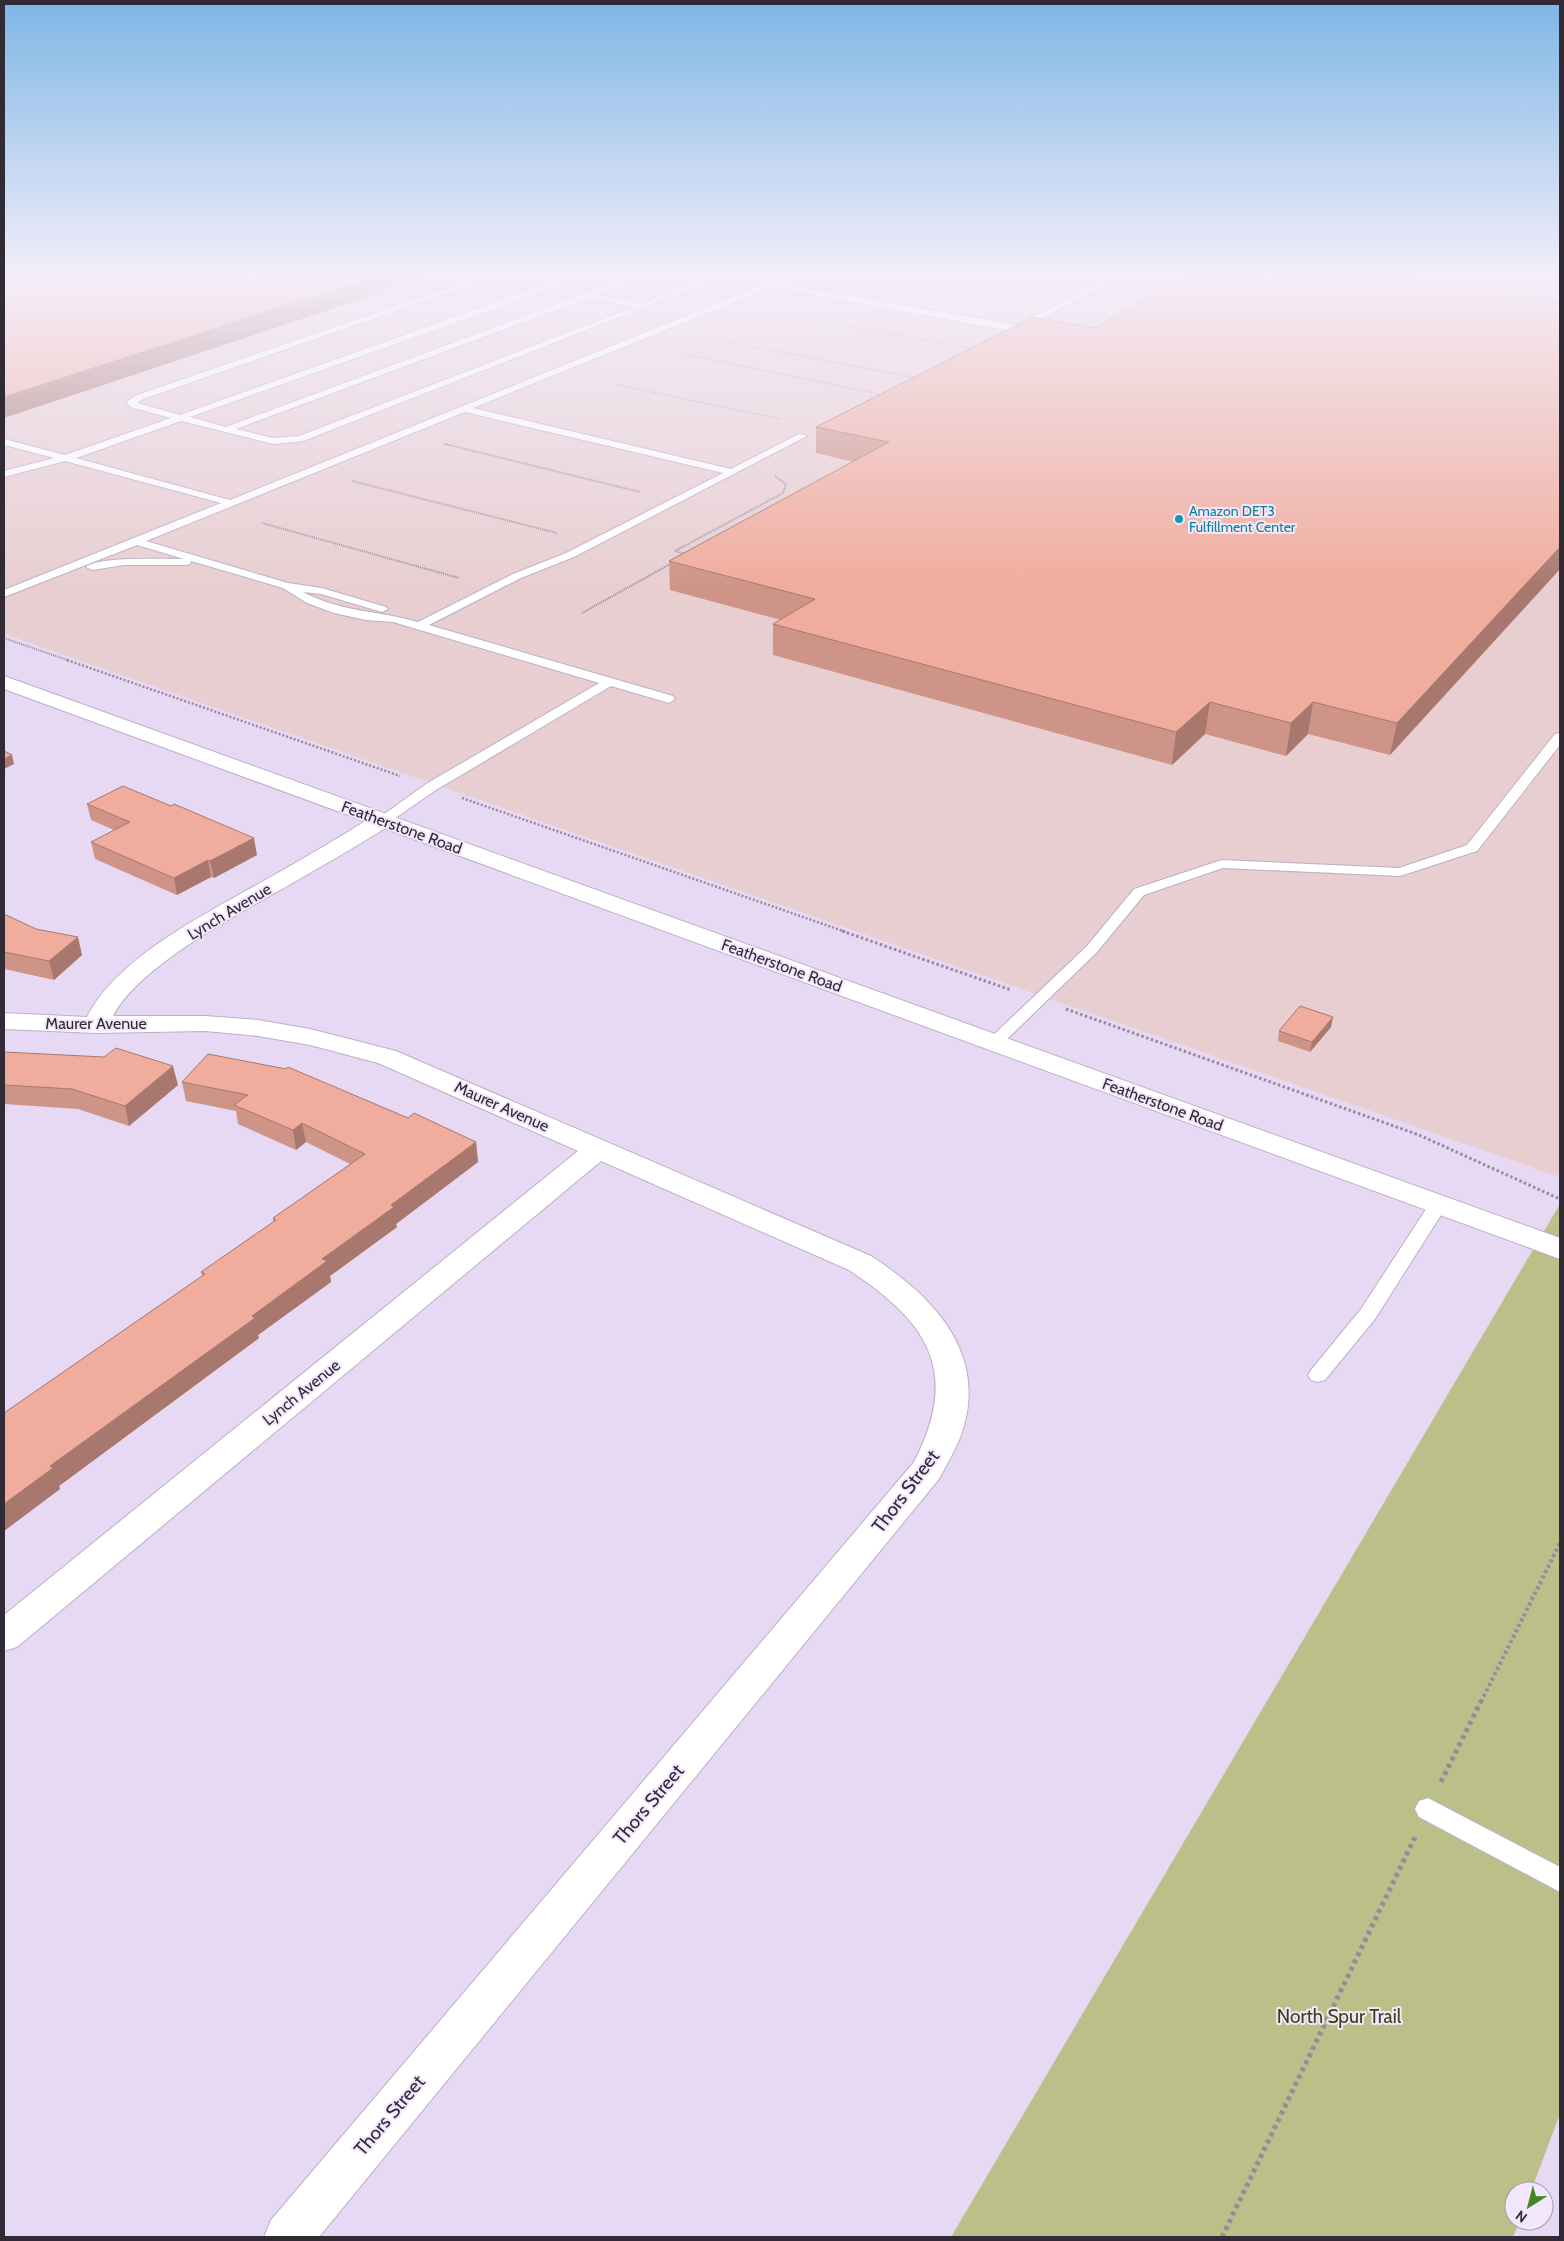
<svg xmlns="http://www.w3.org/2000/svg" width="1564" height="2241" viewBox="0 0 1564 2241" font-family="Cabin,sans-serif">
<rect width="100%" height="100%" fill="#e7d9f3"/>
<path fill="#e8ced0" d="M4 273H1560V1177L4 634Z"/>
<path fill="#bac088" d="M1560 1204V2114L1531 2191H1514V2221H1520L1513 2237H951Z"/>
<g fill="none" stroke-linecap="round" stroke-linejoin="round">
<defs>
<path id="service" d="M492 273H505L143 399 137 403 180 415 544 285 571 273H582L550 289 190 417 226 427 641 273H653L598 295 643 303 720 273H732L303 441 273 444 181 421 76 458 230 500 792 273H804L780 284 1017 325 1117 273H1128L1016 332 772 287 473 408 731 469 799 434 807 436 574 557 521 578 429 625 673 696 675 699 669 703 611 686 436 790 388 823H378L376 820 426 784 599 683 393 622 366 620 334 613 307 603 283 588 191 561 190 564 186 565H124L92 570 86 567C98 556 165 559 184 559L137 545 4 597V590L221 503 65 461 4 477V471L54 458 4 445V439L65 455 171 418 130 407 127 401 137 395ZM589 298 634 307 299 436 273 438 236 429ZM465 412 723 473 566 553 513 574 418 622C377 610 343 613 303 592L321 594 382 612 388 609 386 607 322 588 288 583 146 541Z
M1560 733V745L1477 851 1400 876 1223 868 1144 895 1097 952 1000 1046H988L986 1042 1087 946 1134 889 1222 860 1399 868 1467 845 1555 734Z
M1439 1198 1446 1200 1448 1204 1375 1319 1325 1380 1318 1382 1311 1380 1308 1375 1311 1370 1361 1309 1432 1200Z
M1428 1798 1560 1867V1892L1419 1817 1415 1809 1419 1801Z"/>
<path id="minor" d="M383 813 391 815 394 820 391 825C359 844 328 863 296 881 245 910 138 966 113 1016H205L258 1020 310 1029 396 1051 871 1256C934 1297 991 1355 960 1438 954 1452 946 1466 939 1479L319 2237H264L271 2220 914 1462C961 1371 928 1322 849 1270L601 1161 17 1647 4 1651V1615L578 1151 378 1063 310 1045 258 1036 205 1031 96 1033 4 1029V1013L87 1017C117 958 203 915 260 883 299 861 337 839 375 815Z"/>
<path id="tertiary" d="M4 676 1560 1238V1259L4 689Z"/>
</defs>
<use href="#service" stroke="#bcafc7" stroke-width="2"/>
<use href="#minor" stroke="#bcafc7" stroke-width="2"/>
<use href="#tertiary" stroke="#bcafc7" stroke-width="2"/>
<path stroke="#958b9e" stroke-width="1" stroke-dasharray="1 1" stroke-linecap="butt" d="M930 273 1035 292
M777 313 973 349
M717 340 917 378
M685 354 883 395
M614 384 780 419
M444 444 450 445"/>
<path stroke="#958b9e" stroke-width="2" stroke-dasharray="1 1" stroke-linecap="butt" d="M445 444 640 492
M352 481 557 533
M262 523 459 578
M686 554 675 551 783 493 786 484 775 476
M582 613 672 563
M4 638 70 661"/>
<path stroke="#958b9e" stroke-width="2.5" stroke-dasharray="2 2" stroke-linecap="butt" d="M67 660 400 776
M462 798 846 932"/>
<path stroke="#958b9e" stroke-width="3" stroke-dasharray="2.5 2.5" stroke-linecap="butt" d="M842 931 1011 990
M1066 1009 1419 1135 1560 1199"/>
<path stroke="#958b9e" stroke-width="4" stroke-dasharray="3 3" stroke-linecap="butt" d="M1481 1702 1560 1543"/>
<path stroke="#958b9e" stroke-width="5" stroke-dasharray="4 4" stroke-linecap="butt" d="M1441 1782 1481 1701
M1222 2237 1415 1837"/>
<use href="#service" fill="#fff" fill-rule="evenodd"/>
<use href="#minor" fill="#fff" fill-rule="evenodd"/>
<use href="#tertiary" fill="#fff" fill-rule="evenodd"/>
</g>
<path fill="#ce9487" d="M1560 301V569L1390 755 1308 734 1286 756 1205 734 1172 765 773 655V624L781 620 670 590 669 561 854 462 816 453V427L1094 328Z
M87 804 257 855 214 878 211 877 177 895 95 859 91 842 114 830 91 820Z
M4 914 82 955 54 980 4 969Z
M1331 1027 1310 1052 1278 1041 1279 1031Z
M4 1052 178 1085 129 1126 78 1109 4 1104Z
M182 1082 408 1118 476 1142 478 1162 396 1224 397 1227 330 1276 331 1282 258 1335 259 1338 59 1486 60 1489 4 1531V1413L202 1276 201 1272 273 1222V1218L350 1164 306 1142 296 1150 238 1124 236 1111 186 1101Z"/>
<path fill="#a8786e" d="M386 273H440L4 418V397Z
M1560 547V569L1390 755 1397 723Z
M1210 702 1205 734 1172 765 1176 732Z
M1313 702 1308 734 1286 756 1291 723Z
M12 755 14 764 4 769V759Z
M254 838 257 855 214 878 210 861Z
M208 860 211 877 177 895 174 878Z
M78 937 82 955 54 980 49 961Z
M1333 1017 1331 1027 1310 1052 1312 1042Z
M173 1066 178 1085 129 1126 125 1106Z
M302 1123 306 1142 296 1150 293 1130Z
M476 1142 478 1162 396 1224 397 1227 330 1276 331 1282 258 1335 259 1338 59 1486 60 1489 4 1531V1504L50 1466 252 1316 322 1259 391 1205Z"/>
<path fill="#f0ac9d" stroke="#a8786e" d="M4 273H386L4 397Z
M1195 273H1380L1560 301V547L1397 723 1313 702 1291 723 1210 702 1176 732 773 624 815 599 669 561 889 442 816 427 1033 317 1094 328Z
M4 751 12 755 4 759Z
M123 786 171 806 174 804 254 838 210 861 208 860 174 878 91 842 130 822 87 804Z
M4 914 36 929 78 937 49 961 4 952Z
M1300 1006 1333 1017 1312 1042 1279 1031Z
M116 1048 173 1066 125 1106 72 1089 4 1085V1052L104 1057Z
M208 1054 286 1069 288 1067 408 1118 414 1113 476 1142 391 1205 394 1207 322 1259 327 1261 252 1316 255 1318 50 1466 53 1468 4 1504V1413L205 1274 201 1272 276 1220 273 1218 365 1154 302 1123 293 1130 234 1105 248 1095 182 1082Z"/>
<linearGradient id="sky" x2="0" y2="1"><stop stop-color="#7db6e5"/><stop offset="0.47" stop-color="#f4eefa"/><stop offset="1" stop-color="#f4eefa" stop-opacity="0"/></linearGradient>
<rect width="1564" height="587" fill="url(#sky)"/>
<circle fill="#0f9aa8" stroke="#f2e7fc" stroke-width="2" cx="1179" cy="519" r="5"/>
<g text-anchor="middle" stroke-width="4" stroke-linejoin="round" paint-order="stroke">
<g font-size="14" fill="#0d838f" stroke="#f2e7fc" text-anchor="start">
<text x="1189" y="516">Amazon DET3<tspan x="1189" dy="16">Fulfillment Center</tspan></text>
</g>
<g font-size="16" fill="#302b35" stroke="#f2e7fc">
<text transform="translate(402 827) rotate(20)" y="6">Featherstone Road</text>
<text transform="translate(229 911) rotate(-31)" y="6">Lynch Avenue</text>
<text transform="translate(782 965) rotate(20)" y="6">Featherstone Road</text>
<text x="96" y="1029">Maurer Avenue</text>
<text transform="translate(1163 1104) rotate(20)" y="6">Featherstone Road</text>
<text transform="translate(502 1106) rotate(24)" y="6">Maurer Avenue</text>
<text transform="translate(301 1392) rotate(-39)" y="6">Lynch Avenue</text>
</g>
<g font-size="19" fill="#302b35" stroke="#f2e7fc">
<text transform="translate(905 1491) rotate(-53)" y="7">Thors Street</text>
<text transform="translate(648 1804) rotate(-50)" y="7">Thors Street</text>
<text transform="translate(389 2115) rotate(-50)" y="7">Thors Street</text>
</g>
<g font-size="19" fill="#3c3f0f" stroke="#f2e7fc">
<text x="1339" y="2023">North Spur Trail</text>
</g>
</g>
<rect width="1564" height="2241" fill="none" stroke="#302b35" stroke-width="10"/>
<g transform="translate(1529 2206) rotate(216)"><circle r="24" fill="#f2e7fc" stroke="#a49cac"/>
<path d="M0-4L9 19L0 12L-9 19Z" fill="#468525"/>
<text y="-8" font-size="14" font-weight="bold" text-anchor="middle" fill="#302b35">N</text>
</g>
</svg>
